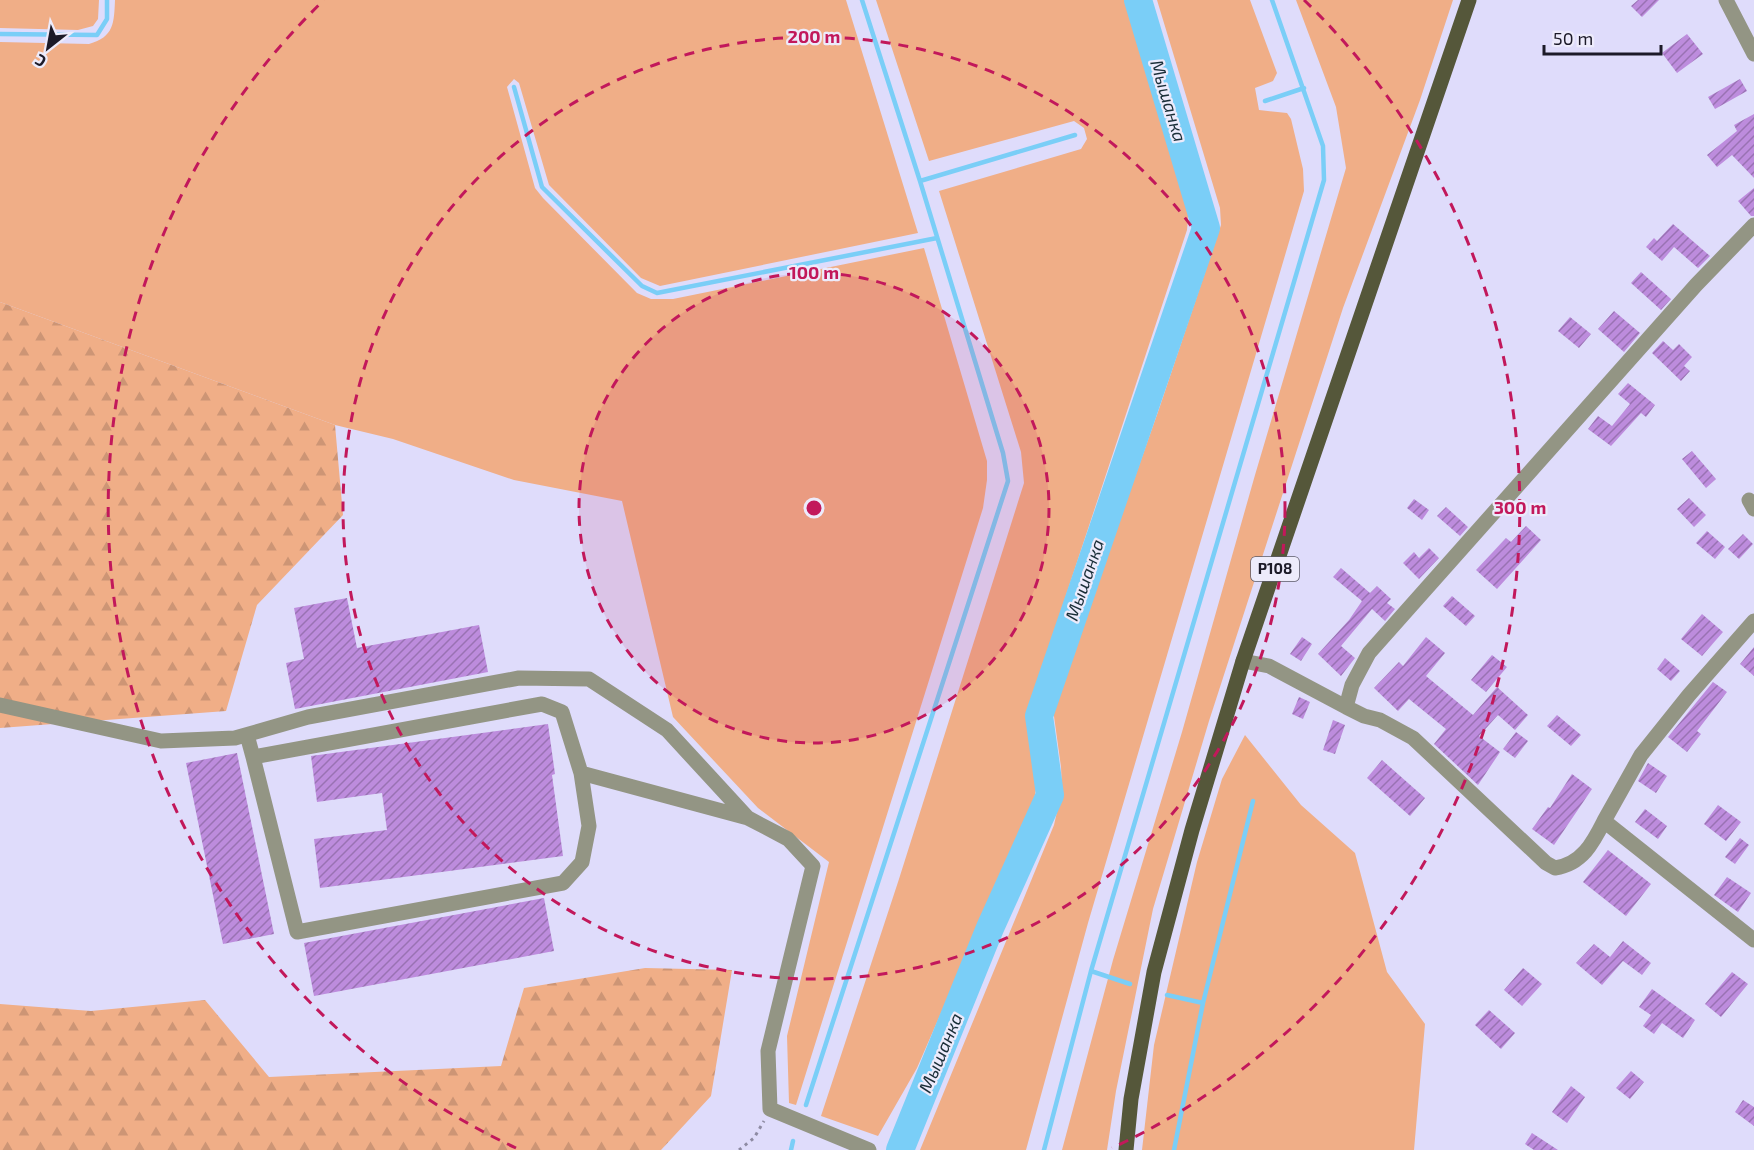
<svg xmlns="http://www.w3.org/2000/svg" width="1754" height="1150" viewBox="0 0 1754 1150" font-family="'Exo 2',sans-serif">
<defs>
<pattern id="forest-firs" width="22" height="20" patternUnits="userSpaceOnUse" patternTransform="scale(1.5)"><rect width="22" height="20" fill="#f0ae87"/><path d="M5 1l3.5 6h-7zM16 11l3.5 6h-7z" fill="#cd9575"/></pattern>
<pattern id="building-hatch" width="6" height="6" patternUnits="userSpaceOnUse" patternTransform="scale(1.5)"><rect width="6" height="6" fill="#bd8cdd"/><path d="M-1 1l2-2M0 6l6-6M5 7l2-2" fill="none" stroke="#9972b3"/></pattern>
</defs>
<rect width="100%" height="100%" fill="#dfdcfb"/>
<path fill="#f0ae87" d="M0 0H99L98 19 93 26 78 30 0 28Z
M115 0H846L918 233 660 286 641 278 549 185 519 83 514 79 507 87 535 188 543 198 637 293 651 299H673L924 248 987 461V480L983 508 796 1105 789 1103 787 1036 829 862 758 808 673 717 622 501 514 480 393 439 335 425 0 302V42L89 44C114 37 114 23 115 0Z
M876 0H1126L1189 207 1187 230 1028 710 1029 735 1038 779 1034 800 917 1068 878 1136 821 1116 899 879 1024 483 1021 452 939 191 1081 149 1087 139 1084 128 1074 121 929 161Z
M1157 0H1250L1277 73 1273 81 1255 88 1259 110 1287 113 1291 119 1303 169 1304 191 1088 923 1026 1150H920L1054 825 1062 790 1061 767 1053 709 1159 409 1221 225 1220 208Z
M1296 0H1453L1420 100 1343 308 1209 721 1153 909 1116 1091 1107 1150H1062L1113 960 1182 732 1255 475 1346 168 1336 107Z
M1245 735 1301 805 1355 853 1387 972 1425 1024 1414 1150H1142L1154 1045 1197 862 1222 779Z"/>
<path fill="url(#forest-firs)" d="M0 302 335 425 343 515 257 605 226 711 0 728Z
M645 968 732 970 711 1096 661 1150H0V1004L91 1011 205 1000 269 1077 501 1066 524 988Z"/>
<g fill="none" stroke-linecap="round" stroke-linejoin="round">
<path stroke="#7acef7" stroke-width="4.5" d="M0 34 97 35 107 19V0
M514 87 542 187 642 286 657 293 937 238
M1265 101 1304 88
M920 181 1075 135
M1091 971 1130 984
M1167 995 1203 1003
M806 1105 1008 481 1003 453 920 181 862 0
M791 1150 793 1141
M1044 1150 1091 971 1324 180 1323 146 1272 0
M1174 1150 1203 1003 1253 801"/>
<path stroke="#7acef7" stroke-width="28" d="M900 1150 990 928 1050 795 1039 716 1206 228 1138 0"/>
</g>
<path fill="url(#building-hatch)" d="M1638 0H1659L1642 17 1631 6Z
M1687 34 1703 54 1677 73 1662 53Z
M1740 79 1747 91 1715 109 1708 97Z
M1754 114V178L1732 155 1717 167 1707 155 1737 131 1734 125Z
M1754 188V216H1751L1738 201Z
M1673 224 1710 256 1698 268 1674 247 1662 261 1646 247 1654 238 1657 241Z
M1641 272 1671 299 1661 310 1631 283Z
M1614 311 1640 333 1624 352 1598 329Z
M1570 317 1591 334 1579 348 1558 331Z
M1663 341 1673 350 1679 344 1692 357 1684 366 1690 371 1681 381 1652 353Z
M1628 383 1655 405 1646 417 1641 413 1611 446 1588 429 1598 416 1612 426 1630 404 1618 394Z
M1692 451 1716 479 1706 488 1682 459Z
M1689 498 1706 515 1694 527 1677 509Z
M1414 499 1429 510 1422 520 1407 508Z
M1446 507 1468 527 1460 536 1437 516Z
M1526 526 1541 540 1497 589 1476 570 1506 538 1511 542Z
M1707 531 1725 547 1715 559 1696 543Z
M1743 534 1753 544 1739 559 1728 549Z
M1429 548 1439 558 1419 579 1403 563 1414 552 1419 558Z
M1341 568 1370 593 1377 586 1391 599 1387 603 1395 609 1385 621 1372 609 1341 646 1355 658 1341 676 1318 654 1349 620 1362 601 1333 577Z
M1452 596 1475 616 1466 626 1443 606Z
M347 598 357 648 479 625 488 672 295 709 286 663 304 659 294 608Z
M1702 614 1723 632 1702 656 1681 639Z
M1302 637 1312 644 1301 661 1290 654Z
M1426 637 1445 653 1426 676 1473 715 1497 687 1528 715 1515 730 1498 715 1479 736 1500 752 1478 785 1434 744 1446 729 1409 699 1398 711 1374 688 1399 662 1403 666Z
M1754 647V676L1740 664Z
M1492 655 1507 667 1486 692 1471 680Z
M1665 658 1680 671 1671 681 1657 669Z
M1713 682 1727 692 1697 731 1701 734 1687 752 1668 737Z
M1299 697 1310 702 1303 719 1292 714Z
M1557 715 1581 735 1571 746 1547 726Z
M1333 720 1345 725 1335 754 1323 750Z
M548 724 555 774 552 775 563 856 320 888 314 839 387 830 382 793 317 802 311 756Z
M1516 732 1528 741 1515 758 1503 749Z
M237 753 274 934 223 944 186 763Z
M1382 760 1425 798 1410 816 1367 778Z
M1648 763 1667 776 1656 793 1638 781Z
M1572 774 1592 789 1554 845 1532 829 1548 807 1550 808Z
M1718 805 1741 822 1726 841 1704 824Z
M1645 809 1667 826 1658 839 1635 822Z
M1740 838 1749 845 1735 864 1725 857Z
M1608 850 1651 884 1626 916 1583 882Z
M1727 877 1751 893 1738 912 1714 895Z
M544 898 554 951 314 996 304 943Z
M1623 941 1651 963 1642 975 1623 961 1602 985 1576 963 1594 944 1610 957Z
M1523 968 1542 984 1522 1006 1504 990Z
M1732 972 1748 984 1721 1017 1705 1004Z
M1652 989 1695 1020 1683 1038 1662 1023 1654 1034 1643 1026 1651 1015 1639 1007Z
M1489 1010 1515 1033 1501 1049 1475 1025Z
M1631 1071 1644 1082 1630 1099 1616 1088Z
M1571 1086 1585 1097 1567 1123 1552 1112Z
M1743 1100 1754 1107V1126L1735 1112Z
M1532 1133 1558 1150H1534L1525 1144Z"/>
<g fill="none" stroke-linecap="round" stroke-linejoin="round">
<path stroke="#8e8ba3" stroke-width="3" stroke-dasharray="3 4.5" stroke-linecap="butt" d="M739 1150 754 1138 764 1121"/>
<path stroke="#939584" stroke-width="15" d="M1726 0 1754 54
M1749 500 1754 509
M1243 661 1269 666 1346 707 1364 716 1380 720 1413 738 1546 863 1555 868C1582 864 1593 843 1604 821L1754 940
M0 705 161 741 235 738 308 717 519 678 589 679 667 730 748 818
M1346 707 1352 685 1369 653 1696 285 1754 225
M247 735 253 757 542 704 562 712 581 773 748 818 788 839 813 866 768 1051 770 1109 869 1150
M253 757 297 932 563 883 582 862 589 826 581 773
M1604 821 1641 755 1689 695 1754 621"/>
<path stroke="#55573a" stroke-width="15" d="M1126 1150 1131 1099 1154 972 1192 830 1243 661 1469 0"/>
</g>
<circle cx="814" cy="508" r="235" fill="#c2185b" fill-opacity=".12"/>
<g fill="none" stroke="#c2185b" stroke-width="3" stroke-dasharray="10 8">
<circle cx="814" cy="508" r="235"/>
<circle cx="814" cy="508" r="471"/>
<path d="M516 1148A706 706 0 0 1 324 0M1304 0A706 706 0 0 1 1112 1148"/>
</g>
<g text-anchor="middle" stroke-width="4.5" stroke-linejoin="round" paint-order="stroke">
<rect fill="#edebfb" stroke="#5b5967" stroke-width="1.5" x="1251" y="557" width="48" height="24" rx="4.5"/>
<g font-size="15" font-weight="bold" fill="#1c1a28">
<text x="1275" y="574">Р108</text>
</g>
<g font-size="18" font-style="italic" fill="#1a2e38" stroke="#edebfb">
<text transform="translate(1168 101) rotate(73)" y="6">Мышанка</text>
<text transform="translate(1085 580) rotate(-71)" y="6">Мышанка</text>
<text transform="translate(941 1053) rotate(-67)" y="6">Мышанка</text>
</g>
</g>
<circle cx="814" cy="508" r="9" fill="#c2185b" stroke="#edebfb" stroke-width="3"/>
<g font-size="18" text-anchor="middle" font-weight="bold" fill="#c2185b" stroke="#edebfb" stroke-width="4.5" stroke-linejoin="round" paint-order="stroke">
<text x="814" y="43">200 m</text>
<text x="814" y="279">100 m</text>
<text x="1520" y="514">300 m</text>
</g>
<g transform="translate(48 48) rotate(211)" stroke="#edebfb" stroke-width="4.5" paint-order="stroke">
<path d="M0-4.5L10 22L0 15L-10 22Z" fill="#1c1a28"/>
<text y="-9" font-size="16" font-weight="bold" text-anchor="middle" fill="#1c1a28">С</text>
</g>
<path d="M1544 45v9h117v-9" fill="none" stroke="#1c1a28" stroke-width="3"/>
<text x="1553" y="45" font-size="18" fill="#1c1a28" stroke="#edebfb" stroke-width="4.5" paint-order="stroke">50 m</text>
</svg>
